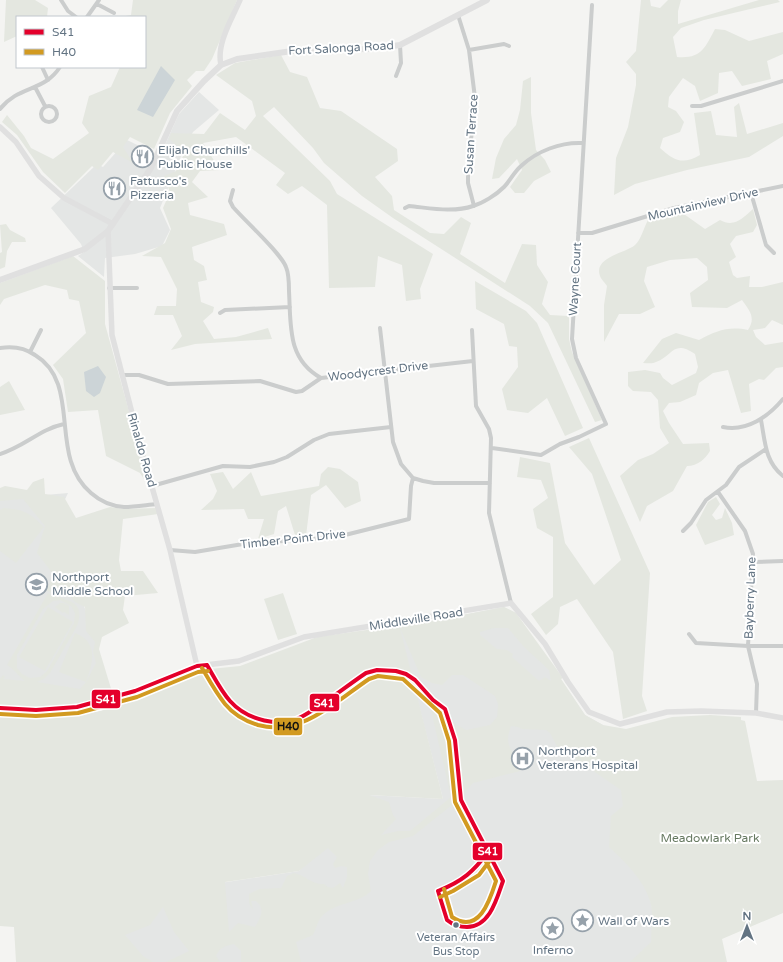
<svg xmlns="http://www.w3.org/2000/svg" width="783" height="962" viewBox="0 0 783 962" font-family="'Varela Round',sans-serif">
<rect width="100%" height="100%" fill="#f4f4f2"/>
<path fill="#e4e6e5" d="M199 92 219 110 193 132 181 156 160 208 170 230 162 246 135 254 105 258 104 277 78 256 84 252 81 244 51 208 97 164 103 167 127 140 160 156 179 114Z
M68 493 54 523 58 544 91 623 111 693 0 703V499Z
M504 607 516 613 585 715 603 725 642 863 660 943 649 962H81L39 911 299 871 367 795 443 799 398 624 437 620Z"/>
<path fill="#e4e7e0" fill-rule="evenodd" d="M6 0H35L48 8 47 17H17V36L4 42Z
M133 0H237L212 59 204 71H196L187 80 192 86 170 113 154 149 130 137 123 147 133 163 113 152 98 170 92 166 65 193 43 172 17 135 2 122 7 115 24 136 31 148 53 159 89 133 82 123 89 96 111 87 120 67H145V17H120L131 15Z
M641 0H650L651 6 660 8 668 0H681L678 11V24L759 0H778L780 2 704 20 681 28 673 37 677 57C701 59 705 48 715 29L725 30 749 41 783 32V54L767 61 771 79 742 86 732 71 719 73 718 93 700 101 695 86 683 78 669 97 668 107 676 111 684 122 680 132 663 138 660 148C674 161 683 165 700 155L694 113 711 111 716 135 737 137 734 107 739 103 747 134 783 123V136L749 157 687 170 635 184 614 195 616 158 628 127 636 85V74L626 62 636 51Z
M281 55 290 72 307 77 320 108 341 111 397 149 398 161 375 177 392 196 394 210 430 233 444 234 461 217 471 223 460 254 505 283 522 244 536 245 537 265 548 282 542 304 550 315 569 316V339L572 352 602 420 595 422 548 323 530 306 393 218 362 196 324 163 313 148 274 107 263 116 330 181 337 194 433 254 420 289 421 299 406 301 402 265 378 256 375 287 329 288 327 205 302 186 288 194 276 185 285 173 236 137 203 143 220 170 200 171 192 182 208 197 188 203 190 215 224 224 227 235 192 247 194 260 204 266 207 280 198 282 201 302 214 307 213 312 203 321 214 339 236 337 268 328 272 339 195 344 171 350 182 336 173 315H154L157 306H176L177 289 161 257 142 256 165 243 171 229 163 208 170 192 164 176 176 171 185 152 169 139 171 133 204 134 220 113 245 130 256 116 252 101 216 75 235 63Z
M531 77V113L536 150 545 160 551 172 534 181 524 193H515L510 187 522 170 517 159 499 178 492 179 496 158 504 139 516 125 520 110 523 81Z
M753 209 757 225 753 232 736 236 730 244 736 257 729 262 733 275 737 278 750 276 749 287H762L783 282V325L772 320 765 328 753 330 756 337 765 345 783 342V367L776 368 764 380 759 379 749 384 751 411 741 413 728 370 713 373 699 383 696 395 680 402 669 403 663 411 669 423 683 444 709 443 710 451C705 459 698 466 687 466L673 491 647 506 640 522 620 476 638 460 653 454 669 443 660 428 658 400 651 392 633 391 628 386V372L645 370 660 373 663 378 672 385 696 373 698 367 695 354C673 339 673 356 656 362 653 364 647 363 643 363L662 339 676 333 699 340C716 331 728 326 748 330 756 318 750 311 742 300L727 308 692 307 690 293 708 280 707 267 697 258 670 260 647 267 644 281 655 307 640 314H619L604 342V305L607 286C605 283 601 279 600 276 593 257 626 253 635 245 641 240 644 227 648 220L681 212 705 229 720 220C734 228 743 218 753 209Z
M6 224 10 230 25 238 26 242H12L7 251 5 267 0 269V253L2 252 0 225Z
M73 256 105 281V324L150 488 140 473 106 456 98 410 68 412 63 379 53 365 86 333 79 301 69 299 67 290 45 285 4 299 0 305V283Z
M475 281 526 311 537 323 583 428 565 436 547 398 528 413 507 410 502 389 518 367 517 347 509 346 504 324 476 309Z
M9 381 25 410 0 415V387Z
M589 438 650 573 642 696 647 711 623 719 613 652 577 599 560 607 558 624 546 635 531 614 553 597V537L537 528 533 509 548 498 541 480 517 477 520 457 550 463 565 543 594 585 621 560 592 474 569 447Z
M328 467 340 469 358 482 361 501 345 508 326 485 311 495 306 536 295 535 286 506 278 511 274 534 258 539 264 519H248L244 509 201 510 213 499 217 491 210 474 223 472 233 489 251 472 261 496 319 486 321 474Z
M44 478 45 494 64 497 76 518 110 507 124 509 156 508 158 514 123 519 119 560 121 571H143L158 593 125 596 123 610 129 623 102 637 99 649 113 695 76 706 10 708 0 706V679L3 675 5 677 3 679 25 681C18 676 14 669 7 665L48 593C63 601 87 598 77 626L50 673 44 679 37 682 80 689 86 682 96 663 93 652 95 642 86 631 85 607 75 602 61 587 56 595 46 590 54 575 63 580 64 579 62 576 53 574 37 553 45 526 23 499 0 501V488L5 486 27 490 33 482ZM60 600 71 606 75 613 74 623 47 671 40 677 30 678 22 674 17 668V655L43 609 53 601Z
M716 497 720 504 712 515 716 520 722 518 725 508 732 523 734 535 705 545 696 525 708 502Z
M4 508C25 510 29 512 44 527L16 563 0 551V510Z
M283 593 297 634 278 640 264 599Z
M60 603H64L69 606V615L64 612 63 613 55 607Z
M48 607 73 622 45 671 19 657Z
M504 607 516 613 563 678 561 679 585 715 603 725 626 729 672 717 710 715 741 717V720L745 721 757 781 783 780V913L722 939 727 962H630L651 942C651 930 654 913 650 901 643 879 626 863 609 847L611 816 623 806 621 790 557 746 550 733 546 730 522 729 518 727 511 726C503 747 513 750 522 766L520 771 473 783 457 801 413 836 389 842 378 850 370 861 368 874 371 891C360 903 337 902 323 915 318 919 316 930 313 935L296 942 301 962H241V951L234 944C225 946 220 947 216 956L220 962H166L189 951 174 932 163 907 150 925 125 935 143 956 153 962H16L14 927 0 926V712L71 717 113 708 200 670 240 666 317 637 437 620ZM400 628 421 677 432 683 442 685 452 675H463L495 696 498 704 497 717 490 725 466 730 431 710 451 797 410 831H398L381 835 396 819 393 815 389 802 369 795 443 799ZM494 628H508L524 647 549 670 551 681 545 677 539 681 512 657 513 654 507 650 497 649 480 635V632ZM328 848 337 857 333 864 335 868 341 866 347 867V877L343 888 340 883 333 888 328 887 324 884C312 885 305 875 294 873L287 876 281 888 259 889 249 894V903L253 910 251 901H256C266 909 260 918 255 927L238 923 229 932 225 882 299 871Z
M75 633C99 642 93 663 86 682L59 672Z"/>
<path fill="#ccd4d7" d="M161 66 175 80 153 117 137 110Z
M98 366 106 377 100 393 94 397 86 391 84 372Z"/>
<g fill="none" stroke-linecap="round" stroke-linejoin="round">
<path stroke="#cbcdcd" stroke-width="4" d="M61 0 68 11 76 17
M97 4 114 13
M458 15 469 50 475 98 468 171V183L474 206
M87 17 99 0
M469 50 504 44 509 46
M42 67 48 80
M396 76 401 63 400 45
M35 87 45 106
M41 114a8 8 0 1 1 16 0a8 8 0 1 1-16 0Z
M692 106H701L783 81
M0 109C19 85 44 92 60 67
M233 190 230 201 233 207C245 221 281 253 286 267 289 274 289 283 289 291 291 326 287 359 321 378
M751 193 766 245 774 253
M405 208 409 206C430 208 453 213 473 206 483 203 496 195 504 187 510 181 514 172 521 166 537 151 561 142 582 143
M578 233H592L674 208 783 186
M109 288H137
M220 313 225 310 290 307
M380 328 393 442 401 464 413 478 423 481 434 483H490
M472 330 476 406 489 429 491 438 489 513 511 603
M0 348C12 346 25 348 35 355 83 384 47 456 91 493 100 501 111 506 124 507 135 507 146 505 157 504
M30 352 41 330
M122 375H139L168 384 260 381 296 392 302 391 321 378 473 361
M761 420C765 441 765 462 783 476
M723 427C747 432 769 416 783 399
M492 448 541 455 560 444 579 437 606 424 576 358 572 339 592 5
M0 454C24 447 40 429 64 424
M152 486 223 466 250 467 274 462 287 457 314 440 329 434 391 427
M718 492 745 531 753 554 748 646 757 684 756 713
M683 531 691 523 706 500 726 485 739 467 766 449
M170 550 195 552 243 544 337 537 409 519 411 486 413 478
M754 562 783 561
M689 634 696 643 748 646H783"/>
<path stroke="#e0e0e0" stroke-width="5.5" d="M221 65C216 44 232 19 240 0
M0 127 16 142 39 176 64 198 113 224
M108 231 112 335 142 452 170 550 197 666
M0 708 36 710 77 707 135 691 197 666 239 661 304 637 511 603 545 644 568 682 589 712 620 724 667 712 701 711 756 713 783 718"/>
<path stroke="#e0e0e0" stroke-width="6" d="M0 280 85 249 108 231 151 168 177 111 204 81 221 65 237 59 299 50 371 49 400 45 487 0"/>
<defs>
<path id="bus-1" d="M207 665C214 677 221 691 230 701 247 720 280 729 303 716 325 704 345 687 366 673L377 670 396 671 406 674 415 680 433 700 445 709 455 740 461 800 503 881C497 898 490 927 467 927 460 927 453 925 447 920L438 891
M0 708 36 710 77 707 135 691 197 666 207 665
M438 891C463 881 473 872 489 851"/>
<path id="bus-2" d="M202 668C209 680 216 693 225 704 234 715 245 721 258 725 301 737 335 702 369 679L378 676 403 679 440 713 449 741 455 802 496 881C490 900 479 935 452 917L444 889
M0 714 36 716 78 713 137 697 198 672 208 671
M440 897 453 891 479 875 494 855"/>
</defs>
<use href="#bus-1" stroke="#fff" stroke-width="7"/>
<use href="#bus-2" stroke="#fff" stroke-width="7"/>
<use href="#bus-1" stroke="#e4002b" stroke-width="4"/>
<use href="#bus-2" stroke="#d29a21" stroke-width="4"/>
</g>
<defs>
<symbol id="restaurant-ring" viewBox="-11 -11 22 22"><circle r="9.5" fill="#fff" stroke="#96a1aa" stroke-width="1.5"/><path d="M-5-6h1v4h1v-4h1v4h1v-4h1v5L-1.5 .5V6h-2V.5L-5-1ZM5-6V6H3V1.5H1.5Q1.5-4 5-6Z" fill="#96a1aa"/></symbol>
<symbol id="school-ring" viewBox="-11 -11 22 22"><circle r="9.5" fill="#fff" stroke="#96a1aa" stroke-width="1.5"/><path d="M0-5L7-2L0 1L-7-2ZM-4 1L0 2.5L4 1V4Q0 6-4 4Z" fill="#96a1aa"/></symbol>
<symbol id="hospital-ring" viewBox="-11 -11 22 22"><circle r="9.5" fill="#fff" stroke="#96a1aa" stroke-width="1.5"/><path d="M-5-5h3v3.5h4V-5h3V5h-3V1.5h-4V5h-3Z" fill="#96a1aa"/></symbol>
<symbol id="sight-ring" viewBox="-11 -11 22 22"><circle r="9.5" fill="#fff" stroke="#96a1aa" stroke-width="1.5"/><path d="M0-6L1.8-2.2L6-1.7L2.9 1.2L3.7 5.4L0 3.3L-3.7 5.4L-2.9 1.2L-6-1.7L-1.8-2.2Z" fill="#96a1aa"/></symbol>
</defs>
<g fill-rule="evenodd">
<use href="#restaurant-ring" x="130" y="144" width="25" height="25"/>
<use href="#restaurant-ring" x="102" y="176" width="25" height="25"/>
<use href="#school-ring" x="24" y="572" width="25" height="25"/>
<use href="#hospital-ring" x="510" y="746" width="25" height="25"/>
<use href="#sight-ring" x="570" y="908" width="25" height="25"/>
<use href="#sight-ring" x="540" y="916" width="25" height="25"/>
</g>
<circle fill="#637483" stroke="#fff" stroke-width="1.5" cx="456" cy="925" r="3.5"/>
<g text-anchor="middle" stroke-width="4" stroke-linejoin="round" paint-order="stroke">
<g font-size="11" fill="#637483" stroke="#fff">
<text x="456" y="941">Veteran Affairs<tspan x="456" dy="14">Bus Stop</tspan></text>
</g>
<g font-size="12" fill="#637483" stroke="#fff">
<text transform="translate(341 48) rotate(-3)" y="4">Fort Salonga Road</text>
<text transform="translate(471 134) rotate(-86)" y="4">Susan Terrace</text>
<text transform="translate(703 204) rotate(-13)" y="4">Mountainview Drive</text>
<text transform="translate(575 279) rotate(-87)" y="4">Wayne Court</text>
<text transform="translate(378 371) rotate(-7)" y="4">Woodycrest Drive</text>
<text transform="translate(142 450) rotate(74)" y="4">Rinaldo Road</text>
<text transform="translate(293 539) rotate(-6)" y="4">Timber Point Drive</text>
<text transform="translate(750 598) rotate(-88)" y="4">Bayberry Lane</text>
<text transform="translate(416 619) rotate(-9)" y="4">Middleville Road</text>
</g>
<g font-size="12" fill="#637483" stroke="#fff" text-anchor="start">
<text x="158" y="154">Elijah Churchills'<tspan x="158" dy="14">Public House</tspan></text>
<text x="130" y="185">Fattusco's<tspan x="130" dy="14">Pizzeria</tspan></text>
<text x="52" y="581">Northport<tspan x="52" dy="14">Middle School</tspan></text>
<text x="538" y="755">Northport<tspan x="538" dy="14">Veterans Hospital</tspan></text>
<text x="598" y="925">Wall of Wars</text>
<text x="553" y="954" text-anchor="middle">Inferno</text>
</g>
<g font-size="12" fill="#677a62" stroke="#fff">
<text x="710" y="842">Meadowlark Park</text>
</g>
</g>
<g stroke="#fff" stroke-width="1.5">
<rect x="91" y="689" width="30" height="20" rx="4" fill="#e4002b"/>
<rect x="309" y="693" width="31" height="19" rx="4" fill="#e4002b"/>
<rect x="273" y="717" width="30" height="19" rx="4" fill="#d29a21"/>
<rect x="472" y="842" width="31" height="19" rx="4" fill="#e4002b"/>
</g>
<g font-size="11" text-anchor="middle" font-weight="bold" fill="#fff">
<text x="106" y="703">S41</text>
<text x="324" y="707">S41</text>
<text x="488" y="855">S41</text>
</g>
<g font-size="11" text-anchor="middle" font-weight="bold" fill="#111">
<text x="288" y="730">H40</text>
</g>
<rect x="16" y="16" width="130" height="52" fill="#ffffff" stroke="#c1c7cd"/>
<rect x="24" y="29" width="20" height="6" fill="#e4002b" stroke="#c1c7cd"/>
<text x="52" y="36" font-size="12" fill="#637483">S41</text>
<rect x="24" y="49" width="20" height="6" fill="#d29a21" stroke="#c1c7cd"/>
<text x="52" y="56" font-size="12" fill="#637483">H40</text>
<g transform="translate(747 926)" stroke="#ffffff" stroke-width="3" paint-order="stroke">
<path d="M0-3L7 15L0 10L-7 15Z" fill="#637483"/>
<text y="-6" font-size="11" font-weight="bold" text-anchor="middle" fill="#637483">N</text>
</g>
</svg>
